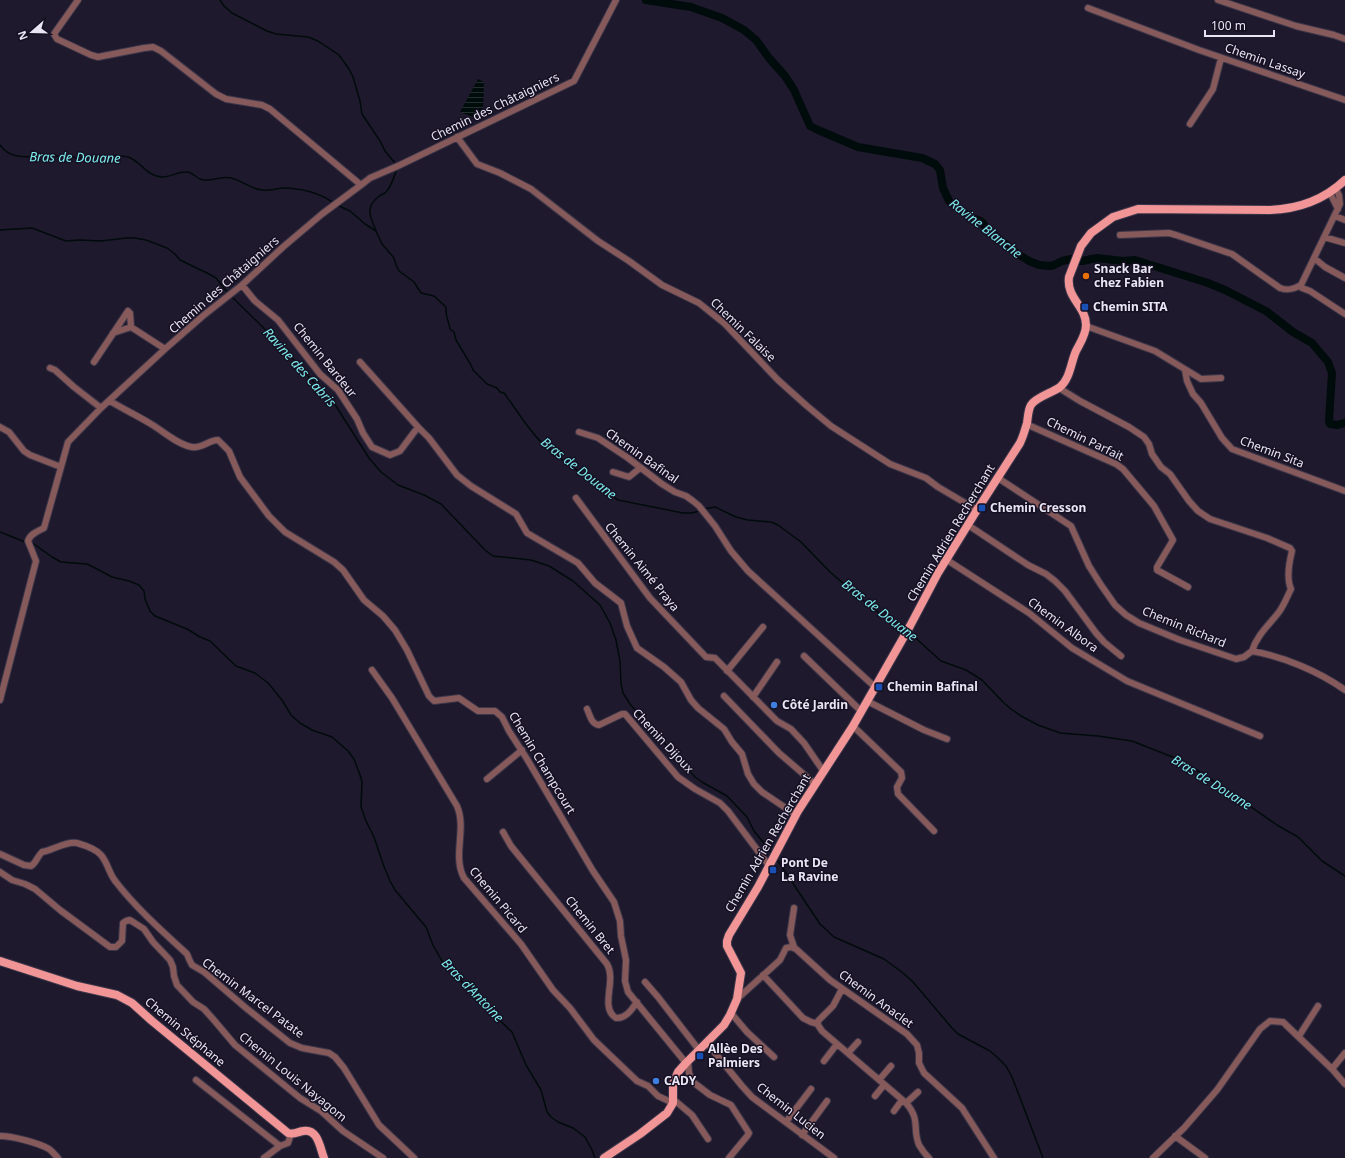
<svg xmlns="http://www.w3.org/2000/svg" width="1345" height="1158" viewBox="0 0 1345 1158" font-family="'Noto Sans',sans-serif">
<defs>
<pattern id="water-rules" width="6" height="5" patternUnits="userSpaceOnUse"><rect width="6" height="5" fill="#000b0b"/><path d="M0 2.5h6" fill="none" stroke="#252e2f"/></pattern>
</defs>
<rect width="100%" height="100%" fill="#1f192d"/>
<path fill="url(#water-rules)" d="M478 79 484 82 483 112 476 118 460 112Z"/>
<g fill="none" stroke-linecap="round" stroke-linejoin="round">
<path stroke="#000b0b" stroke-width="1.5" d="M220 0 224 6 232 13 267 31 276 34 308 37 318 41 339 55 349 69 353 77 360 101 362 114 380 141 385 151 395 163
M0 145C13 164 37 154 56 156 67 157 78 158 89 158 102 157 116 154 128 157 141 161 146 176 162 177 170 177 178 172 185 172 194 171 196 180 204 180 213 181 222 176 231 178 241 180 251 189 262 190 269 191 275 189 282 188 301 188 318 192 334 203
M337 205 350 211 365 224 376 231 382 244 394 258 396 265 399 271 414 282 421 293 434 296 446 307C445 318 449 320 450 329L454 332 456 340 471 365 473 370 487 384 497 388 500 392 504 393C517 410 528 430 544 445 559 458 577 470 593 482 602 488 609 495 618 500L683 513H692L699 511
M0 230 32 228 66 241 80 240 101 241 126 238H135L146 240 167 248 175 254 180 260 209 274 216 278 228 293
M376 231C371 217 364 209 378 197 380 195 384 194 386 192 391 187 393 179 396 172
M232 297 278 342 308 376 334 403 369 458 381 472 398 485 424 495 441 504 485 550 493 556 531 560 549 566 573 581 600 605 610 623 616 640 620 661 621 684 623 693 630 704 649 726 695 777 702 782 727 796 747 817 754 831 772 853
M704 509 715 507 736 517 748 520 771 522 778 525 801 542 830 572 859 597 878 612 905 630
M0 532 25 542
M31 543 34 544 52 557 61 562 87 564 99 570 112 577 129 581 139 585 144 591 145 599 150 611 155 616 187 629 200 637 210 641 236 666 255 673 268 683 282 700 291 715 300 723 312 730 332 737 348 751 354 759 360 775 362 782 361 807 366 821 374 837 383 864 390 881 395 890 426 927 433 945 442 961 493 1014 512 1032 526 1065 541 1090 547 1112 551 1117 558 1122 573 1128 585 1137 592 1150 595 1158
M910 633 941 661 966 670 982 680 1004 703 1011 709 1021 716 1038 725 1060 733 1098 736 1132 741 1175 758 1189 765 1218 784 1277 825 1298 837 1322 861 1345 876
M776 858 820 924 834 937 884 959 903 973 913 982 952 1028 958 1034 990 1051 998 1058 1006 1066 1012 1077 1043 1158"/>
<path stroke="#000b0b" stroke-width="8" d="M646 0 691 7 722 18 744 30 756 40 769 58 785 76 794 90 810 126 818 130 858 147 922 158 935 164 940 170 943 188 949 201 955 206 972 218 981 221 988 230 1018 254 1029 261 1039 265 1050 266 1054 265 1062 261 1071 259 1077 261H1082L1097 258 1123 261 1135 260 1208 283 1225 290 1266 311 1293 332 1312 343 1328 362 1332 373 1329 421 1330 424 1337 425 1345 423"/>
<defs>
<path id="minor" d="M78 0 54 34 57 39 91 55 98 57 144 48 153 47 161 51 216 94 226 99 262 105 270 109 361 185
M1218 0 1296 26 1334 35 1345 39
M1088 8 1199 50 1345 100
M1190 124 1213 89 1221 58
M457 137 477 164 500 173 531 189 598 241 629 261 662 285 699 303 725 324 778 380 807 406 831 426 890 464 926 478 938 487 977 510
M1336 189 1339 195 1340 204 1301 285 1302 288 1310 291 1345 314
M1330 193 1338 209
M1335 216 1345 220
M1120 235 1169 233 1176 235 1232 254 1280 288C1288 291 1294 289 1301 285
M1324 237 1345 243
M1314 258 1325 267 1345 278
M242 285 255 301 278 320 320 374 338 390 357 419 363 433 372 447 390 455 400 451 418 427 429 438 457 475 471 486 516 514 527 533 578 563 595 583 621 603 627 626 637 648 664 667 681 682 691 700 698 708 724 729 732 742 742 754 748 774 754 784 762 792 796 815
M1086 326 1155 351 1201 379 1221 378
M113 333 131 327 165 349
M94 362 128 311 130 313 131 327
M360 362 418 427
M50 368 55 370 74 387 101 408
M1185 370 1187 381 1193 394 1201 403 1222 438 1232 449 1345 491
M1059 388 1080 401 1129 427 1144 437 1149 444 1152 454 1161 467 1170 474 1189 501 1198 511 1210 519 1267 538 1290 548 1292 551C1289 563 1286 578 1291 589 1287 597 1284 605 1279 612 1269 625 1257 635 1252 651
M110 401C123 409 138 416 151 424 163 431 178 445 192 447 201 449 209 440 218 440L229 451 240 477 269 516 285 532 334 562 343 570 364 600 383 616 395 630 407 650 429 696 434 701 459 698 478 711H495L502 717 509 731 527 759 593 871 614 902 620 921 621 936 626 960 625 981 628 992 686 1063
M1026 424 1116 464 1123 469 1154 506 1173 540 1157 567V570L1188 587
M0 427 9 432 24 451 30 455 61 467
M579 432 598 438 628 458 662 484 675 492 686 496 693 501 699 506 715 526 731 551 748 571 875 687
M613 472 629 477 640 468
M998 478 1071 526 1089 566 1101 585 1115 605 1126 615 1139 623 1180 640 1236 659 1244 657 1252 651C1284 657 1318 671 1345 690
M576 498 650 598 706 657 715 658 777 721 791 729 804 743 824 772
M968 525 1028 565 1046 574 1055 581 1065 591 1096 633 1104 642 1121 656
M947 560 1029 613 1072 648 1127 681 1260 736
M804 656 861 711
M372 670 392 698 457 806C467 829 452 856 464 878L521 944 553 990 570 1008 594 1040 637 1081 648 1086 658 1096 673 1103
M727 671 763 627
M724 696 779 753 815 784
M753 697 777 662
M0 700 36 561 28 541C30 534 38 531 44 528L68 442 101 408 165 349 204 315 242 285 283 247 322 214 361 185 370 178 400 165 574 81 616 0
M867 701 924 730 947 739
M587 709C590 715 591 724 599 725L622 714H625L678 777 695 789 720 803 728 811 770 867
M853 726 901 772 902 778 897 787 898 794 934 831
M487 779 522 750
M503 832 511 846 607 964C617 981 599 1007 616 1018 626 1019 632 1009 637 1002
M0 854 24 865 31 866C36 863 37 857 42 852 53 850 66 841 77 843 84 845 96 849 101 855 108 863 109 874 116 882 136 908 162 931 187 954L189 959 192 965 204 972 246 1008 290 1043 302 1048 329 1053 335 1057 344 1068 379 1125 414 1158
M0 872 12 880 25 884 35 889 60 910 110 947H116L122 941 123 923 126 921 130 920 144 929 153 942 170 960 173 967 174 976 177 985 193 1002 204 1009 213 1019 235 1045 300 1098 321 1111 343 1131 383 1158
M794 908 790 935 794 947
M763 975 803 1018 811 1022 818 1024
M645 982 658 997 699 1050
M842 989 833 1006 818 1021V1025L822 1031 906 1103C921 1120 912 1128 919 1145 922 1150 925 1154 929 1158
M737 999 780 960 786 948 791 947 796 949 830 980 907 1034 917 1045 919 1053V1063L924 1073 962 1108 994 1158
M731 1013 747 1032 774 1057
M1299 1036 1318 1006
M707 1043 742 1086 752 1097 834 1158
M848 1053 858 1042
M688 1061 689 1073 693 1082 710 1095 731 1105 749 1133 748 1135 729 1158
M824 1061 837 1044
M1332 1069 1345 1053
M196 1080 280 1146
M879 1080 891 1066
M875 1096 884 1085
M673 1099 692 1115 708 1139
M906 1103 918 1092
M894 1111 902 1100
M786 1122 811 1089
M802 1135 827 1101
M0 1136C12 1136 39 1143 49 1149 52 1151 55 1155 58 1158
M1175 1136 1205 1158
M264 1158 280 1146 288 1143 291 1134
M1153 1158 1184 1128 1217 1090 1260 1029 1270 1021 1283 1022 1332 1069 1345 1084"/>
<path id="major" d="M0 961 77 986 117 995 132 1003 152 1021 288 1133C294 1135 297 1132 303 1131 318 1128 320 1148 324 1158
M604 1158 640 1134 667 1113 673 1103V1084L678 1072 686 1063 724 1025 730 1015 737 999 741 973 727 946V941L729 935 758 887 798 811 853 726 910 626 938 573 977 510 1020 443C1023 437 1025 430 1027 423 1028 417 1028 410 1031 405 1036 397 1052 393 1060 387 1070 379 1071 362 1076 351 1080 343 1086 335 1086 325 1086 306 1066 298 1069 277L1081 246 1091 233 1113 217 1138 209 1270 210C1298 209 1324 200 1345 180"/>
</defs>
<use href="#minor" stroke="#3b3649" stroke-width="8"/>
<use href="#major" stroke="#3b3649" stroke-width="10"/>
<use href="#minor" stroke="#86595a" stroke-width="6"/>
<use href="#major" stroke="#f19597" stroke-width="8"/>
</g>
<circle fill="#e8710a" stroke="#161023" stroke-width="1.5" cx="1086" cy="276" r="4"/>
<g fill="#1a4fb4" stroke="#161023" stroke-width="1.5">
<rect x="1081" y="303" width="8" height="8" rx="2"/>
<rect x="978" y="504" width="8" height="8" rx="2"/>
<rect x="875" y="683" width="8" height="8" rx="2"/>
<rect x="769" y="866" width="8" height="8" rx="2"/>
<rect x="696" y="1052" width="8" height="8" rx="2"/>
</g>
<g fill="#3f7fe0" stroke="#161023" stroke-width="1.5">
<circle cx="774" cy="705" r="4"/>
<circle cx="656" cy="1081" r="4"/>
</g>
<g text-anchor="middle" stroke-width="3" stroke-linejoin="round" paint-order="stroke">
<g font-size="12" fill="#e9e5f4" stroke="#161023">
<text transform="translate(1265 61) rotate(19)" y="4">Chemin Lassay</text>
<text transform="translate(495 107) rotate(-26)" y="4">Chemin des Châtaigniers</text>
<text transform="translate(224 285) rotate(-41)" y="4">Chemin des Châtaigniers</text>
<text transform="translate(743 330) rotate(44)" y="4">Chemin Falaise</text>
<text transform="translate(325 360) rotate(51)" y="4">Chemin Bardeur</text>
<text transform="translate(1085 439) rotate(26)" y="4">Chemin Parfait</text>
<text transform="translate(1272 452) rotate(21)" y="4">Chemin Sita</text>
<text transform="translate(642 456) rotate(35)" y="4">Chemin Bafinal</text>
<text transform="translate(951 533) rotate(-59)" y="4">Chemin Adrien Recherchant</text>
<text transform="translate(642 567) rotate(51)" y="4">Chemin Aimé Praya</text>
<text transform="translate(1063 625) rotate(36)" y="4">Chemin Albora</text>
<text transform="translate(1184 627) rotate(22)" y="4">Chemin Richard</text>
<text transform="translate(663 741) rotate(47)" y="4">Chemin Dijoux</text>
<text transform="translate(542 763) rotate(59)" y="4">Chemin Champcourt</text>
<text transform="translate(768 843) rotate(-60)" y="4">Chemin Adrien Recherchant</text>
<text transform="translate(498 900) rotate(50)" y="4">Chemin Picard</text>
<text transform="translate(590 925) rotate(51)" y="4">Chemin Bret</text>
<text transform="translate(253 998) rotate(37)" y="4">Chemin Marcel Patate</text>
<text transform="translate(876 999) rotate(36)" y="4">Chemin Anaclet</text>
<text transform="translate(185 1032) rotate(40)" y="4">Chemin Stéphane</text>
<text transform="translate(293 1077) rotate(39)" y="4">Chemin Louis Nayagom</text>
<text transform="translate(791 1111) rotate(38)" y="4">Chemin Lucien</text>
</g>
<g font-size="12" font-weight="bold" fill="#e9e5f4" stroke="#161023" text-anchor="start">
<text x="1094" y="273">Snack Bar<tspan x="1094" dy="14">chez Fabien</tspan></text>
<text x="1093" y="311">Chemin SITA</text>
<text x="990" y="512">Chemin Cresson</text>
<text x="887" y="691">Chemin Bafinal</text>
<text x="782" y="709">Côté Jardin</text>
<text x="781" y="867">Pont De<tspan x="781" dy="14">La Ravine</tspan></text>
<text x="708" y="1053">Allèe Des<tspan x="708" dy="14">Palmiers</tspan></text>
<text x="664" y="1085">CADY</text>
</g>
<g font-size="13" font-style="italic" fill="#7eeced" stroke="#161023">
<text transform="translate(75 157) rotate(1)" y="5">Bras de Douane</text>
<text transform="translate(986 228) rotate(38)" y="5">Ravine Blanche</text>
<text transform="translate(300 367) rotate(48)" y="5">Ravine des Cabris</text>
<text transform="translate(579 468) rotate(38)" y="5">Bras de Douane</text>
<text transform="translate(880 610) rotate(38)" y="5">Bras de Douane</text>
<text transform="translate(1212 782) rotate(32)" y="5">Bras de Douane</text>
<text transform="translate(473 990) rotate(46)" y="5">Bras d'Antoine</text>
</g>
</g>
<g transform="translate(32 32) rotate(250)" stroke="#161023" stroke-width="3" paint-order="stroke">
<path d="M0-3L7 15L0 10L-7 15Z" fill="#e9e5f4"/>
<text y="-6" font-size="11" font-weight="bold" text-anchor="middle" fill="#e9e5f4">N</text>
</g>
<path d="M1205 30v6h69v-6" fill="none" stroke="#e9e5f4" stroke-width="2"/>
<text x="1211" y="30" font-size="12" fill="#e9e5f4" stroke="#161023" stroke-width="3" paint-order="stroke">100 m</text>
</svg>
